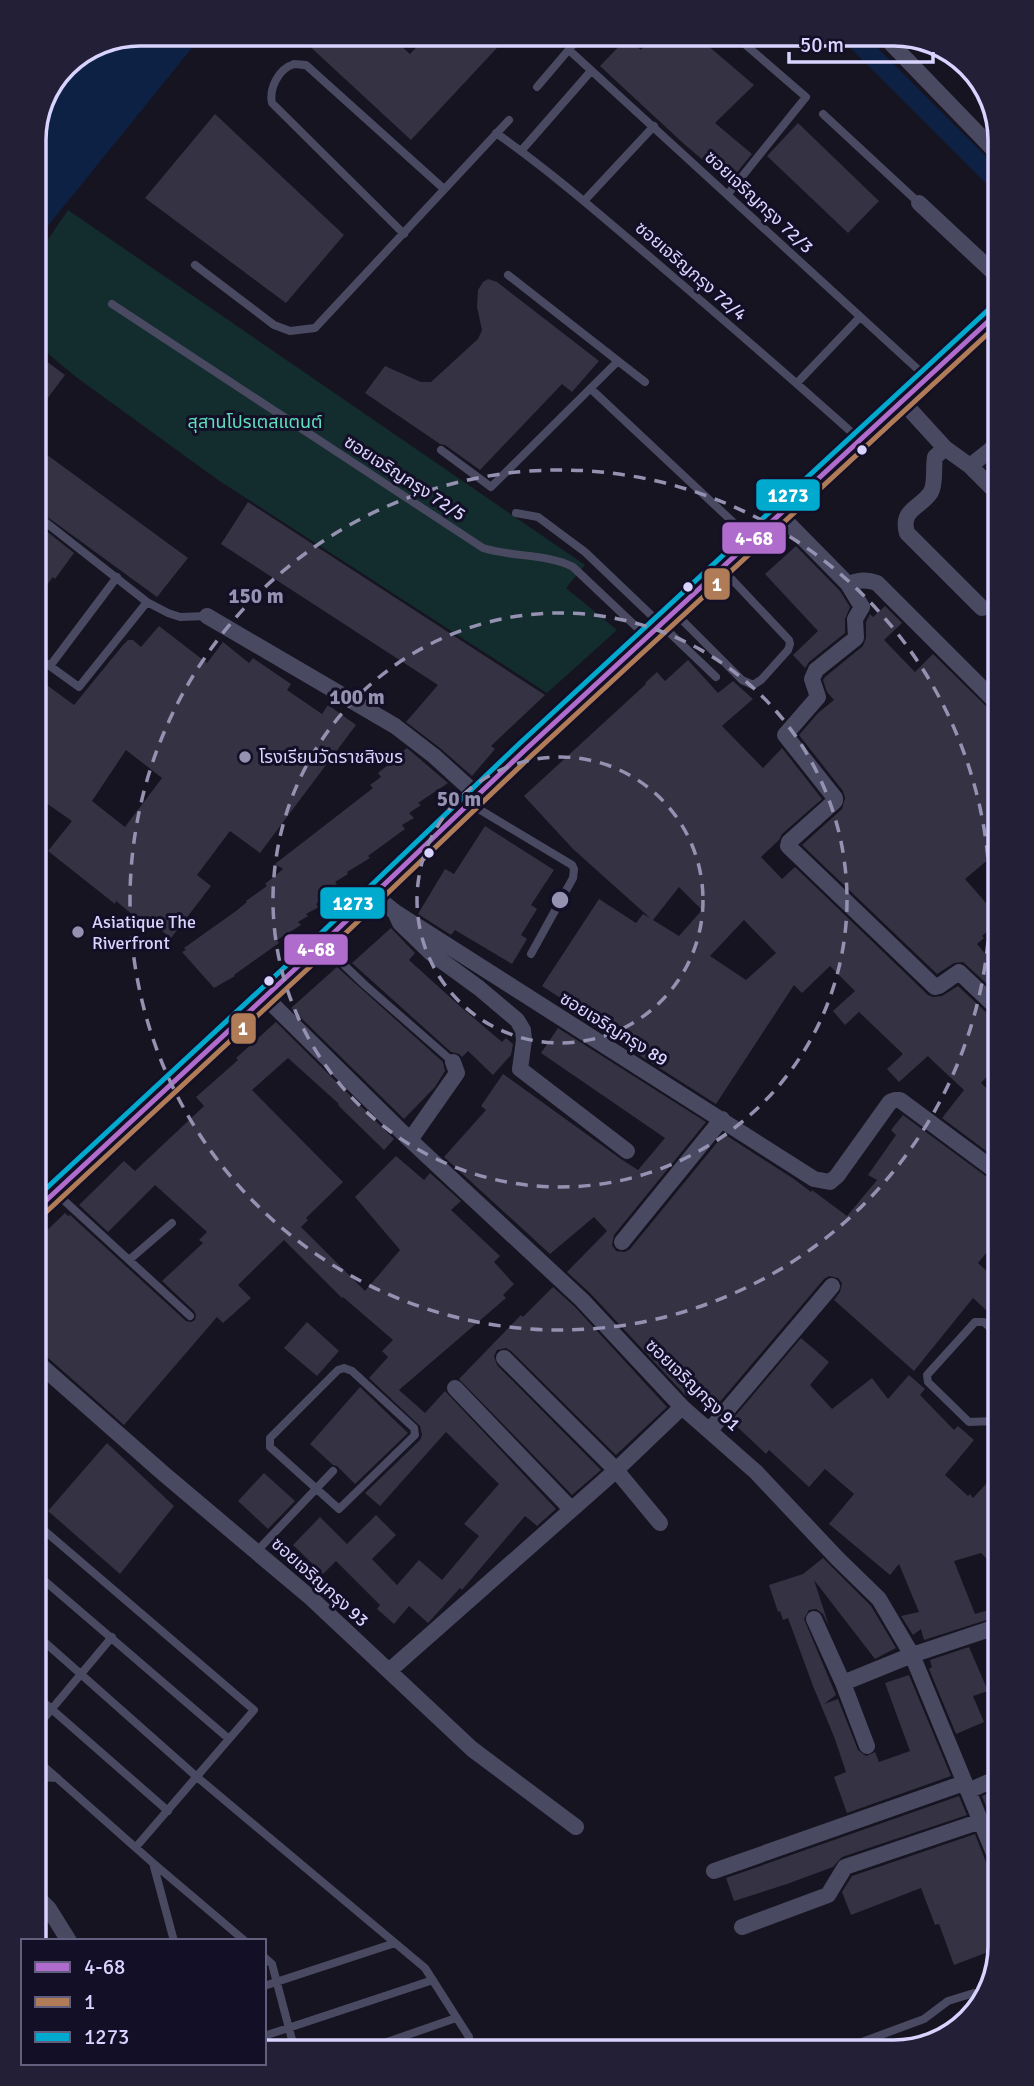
<svg xmlns="http://www.w3.org/2000/svg" width="1034" height="2086" viewBox="0 0 1034 2086" font-family="Signika,'Noto Sans Thai',sans-serif">
<rect width="100%" height="100%" fill="#161421"/>
<path fill="#132c2d" d="M68 210 585 565 566 588 617 630 547 693 218 480 76 377 34 342V260Z"/>
<path fill="#0d2144" d="M140 33H204L34 243 33 133 65 64Z"/>
<g fill="none" stroke-linecap="round" stroke-linejoin="round">
<path stroke="#0d2144" stroke-width="19" d="M849 33 993 177"/>
</g>
<path fill="#343243" fill-rule="evenodd" d="M312 33H387L410 54 430 33H511L411 140 304 41Z
M655 33H693L754 85 715 123 752 154 729 182 684 144 600 66 627 38 641 50Z
M215 114 344 235 286 303 145 198Z
M798 123 879 201 848 233 767 156Z
M488 279 497 282 599 361 572 392 562 384 480 470 445 445 440 444 365 393 385 366 421 382H431L478 339 482 330 477 307 478 290 483 282Z
M34 352 65 375 35 415Z
M35 446 188 558 157 597 35 508Z
M248 502 445 630 545 695 491 746 495 749 472 776 440 748 406 722 438 685 221 544Z
M35 522 74 553 55 579 53 577 35 600Z
M796 546 840 591 850 607 845 619V633L809 662 805 668 793 655 818 631 765 574Z
M885 606 902 623 884 640 915 672 933 654 988 708 995 711 996 853 965 879 987 904 989 902 996 911V924L982 936 984 938 977 944 997 967V993L963 962 954 963 937 974 802 845 842 809 845 798 843 791 799 735 818 713 834 700 827 692 823 680 825 677 863 646 866 638V622L870 614 873 617Z
M159 626 207 663 223 642 249 663 253 658 291 684 287 690 322 714 328 705 356 725 260 853 230 831 197 875 211 886 171 938 143 916 139 920 116 901 115 904 48 851 72 821 36 796V677L74 705 123 645 128 640H133L141 647ZM126 750 162 778 125 827 92 801Z
M688 660 718 693 733 681 753 699 722 726 763 768 782 748 822 799 782 834 779 840 761 857 782 879 795 867 928 995 933 997 942 996 958 986 990 1016 997 1018V1066L981 1083 997 1098V1159L942 1118 964 1090 935 1063 928 1056 899 1082 887 1069 903 1054 859 1012 845 1025 833 1011 855 991 830 966 802 993 794 985 716 1104 570 1011 573 1006 542 986 599 899 636 923 643 914 650 918 573 849 524 796 646 684 645 683 657 672 665 681ZM679 887 702 910 679 936 653 920ZM744 920 776 953 746 980 710 956Z
M407 748 448 783 418 803 421 805 409 813 414 818 402 825 405 829 368 856 370 858 347 872 348 874 335 882 337 884 324 891 329 896 316 904 319 907 306 914 308 916 298 922 301 925 277 940 279 943 234 975 235 976 214 988 182 952 186 950 184 948 236 911 247 902 246 901 267 886 265 884 283 869 275 864 373 788 370 785 381 777 378 773 388 765 387 763Z
M485 826 554 870 531 905 537 909 521 935 527 939 512 964 455 930 451 935 418 914 445 869 454 874Z
M391 928 415 953 409 960 462 1008 502 1042 506 1038 513 1044 511 1055 493 1075 468 1051 462 1057 459 1054 451 1052 352 963Z
M337 967 443 1062 445 1071 435 1087 404 1119 291 1008Z
M276 1022 394 1139 384 1150 347 1114 338 1105 339 1104 288 1058 252 1090 343 1182 306 1218 308 1220 301 1227 365 1291 400 1250 355 1197 396 1156 424 1180 430 1173 461 1201 451 1210 500 1256 494 1262 514 1284 503 1295 506 1298 399 1390 425 1413 445 1391 556 1509 537 1526 525 1516 462 1590 460 1588 428 1623 409 1606 394 1624 377 1609 380 1605 336 1561 323 1574 293 1545 320 1517 347 1544 376 1515 396 1535 372 1559 397 1585 419 1560 442 1580 479 1536 464 1524 499 1484 446 1432 380 1506 365 1493 420 1440 422 1435 420 1426 369 1378 388 1357 382 1351 393 1340 343 1297 342 1298 284 1240 238 1285 251 1298 223 1323 217 1317 124 1425 46 1356 39 1354 38 1239 65 1213 68 1216 70 1215 186 1321 191 1322 195 1320 196 1315 194 1311 162 1281 203 1243 199 1240 207 1232 155 1185 108 1232 79 1205 124 1161 135 1171 204 1106 196 1097 238 1060 236 1058Z
M558 1028 706 1122 614 1235 612 1245 616 1251 625 1252 630 1249 724 1134 794 1179 811 1192 812 1190 847 1216 877 1180 868 1175 896 1135 891 1130 903 1115 991 1180 997 1182 998 1239 978 1263 998 1281V1289L992 1295 998 1301V1321L973 1298 914 1371 834 1300 840 1292 842 1283 838 1278 829 1276 824 1279 713 1410 693 1391 686 1396 590 1293 567 1272 607 1231 594 1217 550 1254 444 1157 486 1110 481 1106 503 1074 621 1159 638 1170 665 1138 541 1053Z
M553 1287 575 1307 667 1407 616 1455 511 1351 506 1348 497 1350 494 1356 497 1365 601 1470 572 1495 459 1379 521 1315 523 1317Z
M307 1322 339 1351 317 1376 284 1348Z
M801 1338 829 1362 810 1385 832 1409 872 1378 888 1399 909 1375 925 1389 920 1395 954 1430 958 1426 974 1440 945 1475 968 1496 970 1494 973 1498 999 1470V1571L981 1553 954 1561 975 1614 999 1607V1616L924 1640 921 1629 913 1635 901 1616 919 1612 899 1564 890 1575 829 1524 854 1494 825 1469 809 1487 769 1450 766 1454 731 1421Z
M360 1387 408 1433 355 1484 337 1466 333 1465 310 1444Z
M107 1443 174 1506 120 1574 48 1511Z
M264 1473 295 1501 268 1529 238 1501Z
M823 1558 871 1606 896 1648 875 1659 814 1580 829 1626 823 1614 816 1609 809 1610 804 1619 836 1695 824 1704 838 1699 858 1750 866 1756 875 1752 879 1762 910 1751 885 1683 909 1675 951 1776 847 1813 834 1777 846 1772 835 1739 813 1686 788 1618 783 1620 780 1611 778 1612 769 1585 803 1574Z
M969 1647 988 1691 973 1696 984 1722 956 1734 929 1669 932 1667 930 1660Z
M1000 1788V1841L982 1796Z
M959 1796 967 1815 842 1857 833 1867 787 1884 734 1901 726 1878Z
M975 1834 990 1872 994 1877 1000 1878 1001 1947 954 1965 939 1924 935 1925 921 1888 851 1915 842 1892 852 1876Z"/>
<g fill="none" stroke-linecap="round" stroke-linejoin="round">
<path stroke="#4a4962" stroke-width="8" d="M569 50 924 375
M537 87 583 33
M823 114 919 203
M496 133C553 173 605 219 657 263 725 321 792 379 858 438
M521 151 591 71
M728 194 806 97 732 33
M584 201 654 126
M404 234 272 103C269 89 278 69 294 64 297 64 303 65 306 65L444 189
M195 265 274 325 290 331 315 328 509 120
M112 304 483 548C511 557 549 554 573 567L646 636
M618 361 645 382
M797 383 860 317
M591 389 750 538
M441 450 491 487 618 361 508 275
M516 513 538 517 585 552 716 677
M35 514 147 602 168 613 180 617 207 616
M676 614 742 680 753 685 761 680 788 650 790 644 789 640 724 571
M36 656 79 687 147 602
M50 666 117 577
M472 805 572 865 574 869 573 878 531 954
M323 945 365 985 453 1062
M57 1194 190 1316
M129 1260 172 1223
M998 1335 984 1322H975L927 1375 928 1382 969 1422 994 1421 998 1419
M344 1368 352 1371 414 1428 415 1435 339 1509 270 1447V1438L338 1370Z
M39 1526 254 1710 136 1847
M257 1551 333 1471
M39 1576 229 1739
M40 1638 197 1777 425 1968 469 2037V2049
M40 1699 168 1811
M40 1723 112 1637
M40 1763 153 1863 174 1941
M40 1777 57 1778
M153 1863 245 1941
M264 1957 272 1964 295 2051
M264 1986 395 1943
M264 2036 433 1980
M851 2046 924 2019 948 2001 974 1993
M364 2050 456 2018"/>
<path stroke="#4a4962" stroke-width="16" d="M882 34 993 149
M919 203 994 273
M902 401 945 448 970 466 994 490
M945 448 935 457C933 468 936 482 931 492 921 508 900 509 907 533L982 608
M970 466 994 447
M780 515 848 584C859 580 866 579 877 583L995 701
M848 584 862 607 855 619 856 638 816 670 812 679 818 697 785 735 835 798V801L789 842 788 846 935 987 939 986 959 972 997 1008
M207 616 395 726 434 756 477 795
M374 895 395 912 400 923 431 953 479 988 517 1020 523 1030 524 1040 520 1069 627 1151
M395 912 814 1179 830 1182 837 1176 890 1102 895 1100H900L997 1172
M265 997 410 1140 582 1300 682 1407 756 1472 837 1558 879 1599 912 1655 1000 1868
M410 1140 457 1073 453 1062
M622 1242 722 1119
M504 1358 616 1470 660 1523
M39 1364 164 1474 311 1598 472 1749 576 1827
M455 1388 571 1509
M710 1430 832 1286
M814 1619 843 1683 867 1746
M389 1671 613 1473 682 1407
M843 1683 912 1655 999 1626
M968 1791 1000 1777
M714 1871 964 1783
M41 1901 49 1909 69 1941
M742 1927 828 1895 845 1867 981 1821"/>
<path stroke="#575674" stroke-width="23" d="M38 1208 322 944 525 750 994 316"/>
<defs>
<path id="bus-1" d="M38 1208 322 944 525 750 994 316"/>
<path id="bus-2" d="M44 1214 328 950 531 756 994 328"/>
<path id="bus-3" d="M38 1196 316 938 519 744 988 310"/>
</defs>
<use href="#bus-1" stroke="#130f26" stroke-width="10"/>
<use href="#bus-2" stroke="#130f26" stroke-width="10"/>
<use href="#bus-3" stroke="#130f26" stroke-width="10"/>
<use href="#bus-1" stroke="#b06ccc" stroke-width="5"/>
<use href="#bus-2" stroke="#b07c57" stroke-width="5"/>
<use href="#bus-3" stroke="#00a9ce" stroke-width="5"/>
</g>
<g fill="none" stroke="#9591b1" stroke-width="3.5" stroke-dasharray="12 9">
<circle cx="560" cy="900" r="143"/>
<circle cx="560" cy="900" r="287"/>
<circle cx="560" cy="900" r="430"/>
</g>
<g fill="#d9d4ff" stroke="#130f26" stroke-width="2.5">
<circle cx="862" cy="450" r="6"/>
<circle cx="688" cy="587" r="6"/>
<circle cx="429" cy="853" r="6"/>
<circle cx="269" cy="981" r="6"/>
</g>
<g fill="#9591b1" stroke="#130f26" stroke-width="2.5">
<circle cx="245" cy="757" r="7"/>
<circle cx="78" cy="932" r="7"/>
</g>
<g text-anchor="middle" stroke-width="6" stroke-linejoin="round" paint-order="stroke">
<g font-size="18" fill="#d9d4ff" stroke="#130f26">
<text transform="translate(759 202) rotate(43)" y="6">ซอยเจริญกรุง 72/3</text>
<text transform="translate(691 271) rotate(41)" y="6">ซอยเจริญกรุง 72/4</text>
<text transform="translate(405 478) rotate(33)" y="6">ซอยเจริญกรุง 72/5</text>
<text transform="translate(614 1029) rotate(32)" y="6">ซอยเจริญกรุง 89</text>
<text transform="translate(693 1385) rotate(44)" y="6">ซอยเจริญกรุง 91</text>
<text transform="translate(320 1582) rotate(42)" y="6">ซอยเจริญกรุง 93</text>
</g>
<g font-size="18" fill="#5fe0c0" stroke="#130f26">
<text x="255" y="428">สุสานโปรเตสแตนต์</text>
</g>
<g font-size="18" fill="#d9d4ff" stroke="#130f26" text-anchor="start">
<text x="259" y="763">โรงเรียนวัดราชสิงขร</text>
<text x="92" y="928">Asiatique The<tspan x="92" dy="21">Riverfront</tspan></text>
</g>
</g>
<path d="M0 0H1034V2086H0ZM140 46H894A94 94 0 0 1 988 140V1946A94 94 0 0 1 894 2040H140A94 94 0 0 1 46 1946V140A94 94 0 0 1 140 46Z" fill="#231f37" fill-rule="evenodd"/>
<path fill="none" stroke="#d9d4ff" stroke-width="3.5" d="M140 46H894A94 94 0 0 1 988 140V1946A94 94 0 0 1 894 2040H140A94 94 0 0 1 46 1946V140A94 94 0 0 1 140 46Z"/>
<circle cx="560" cy="900" r="10" fill="#9591b1" stroke="#130f26" stroke-width="3.5"/>
<g font-size="21" text-anchor="middle" font-weight="bold" fill="#9591b1" stroke="#130f26" stroke-width="6" stroke-linejoin="round" paint-order="stroke">
<text x="256" y="603">150 m</text>
<text x="357" y="704">100 m</text>
<text x="459" y="806">50 m</text>
</g>
<g stroke="#130f26" stroke-width="2.5">
<rect x="755" y="478" width="66" height="34" rx="7" fill="#00a9ce"/>
<rect x="721" y="521" width="66" height="34" rx="7" fill="#b06ccc"/>
<rect x="703" y="567" width="28" height="34" rx="7" fill="#b07c57"/>
<rect x="319" y="886" width="67" height="34" rx="7" fill="#00a9ce"/>
<rect x="283" y="933" width="66" height="33" rx="7" fill="#b06ccc"/>
<rect x="230" y="1012" width="27" height="33" rx="7" fill="#b07c57"/>
</g>
<g font-size="19" text-anchor="middle" font-weight="bold" fill="#fff">
<text x="788" y="502">1273</text>
<text x="754" y="545">4-68</text>
<text x="717" y="591">1</text>
<text x="353" y="910">1273</text>
<text x="316" y="956">4-68</text>
<text x="243" y="1035">1</text>
</g>
<rect x="21" y="1939" width="245" height="126" fill="#130f26" stroke="#625e7d" stroke-width="2"/>
<rect x="35" y="1962" width="35" height="10" fill="#b06ccc" stroke="#625e7d" stroke-width="2"/>
<text x="84" y="1974" font-size="21" fill="#d9d4ff">4-68</text>
<rect x="35" y="1997" width="35" height="10" fill="#b07c57" stroke="#625e7d" stroke-width="2"/>
<text x="84" y="2009" font-size="21" fill="#d9d4ff">1</text>
<rect x="35" y="2032" width="35" height="10" fill="#00a9ce" stroke="#625e7d" stroke-width="2"/>
<text x="84" y="2044" font-size="21" fill="#d9d4ff">1273</text>
<path d="M789 52v10h144v-10" fill="none" stroke="#d9d4ff" stroke-width="3.5"/>
<text x="800" y="52" font-size="21" fill="#d9d4ff" stroke="#130f26" stroke-width="5" paint-order="stroke">50 m</text>
</svg>
